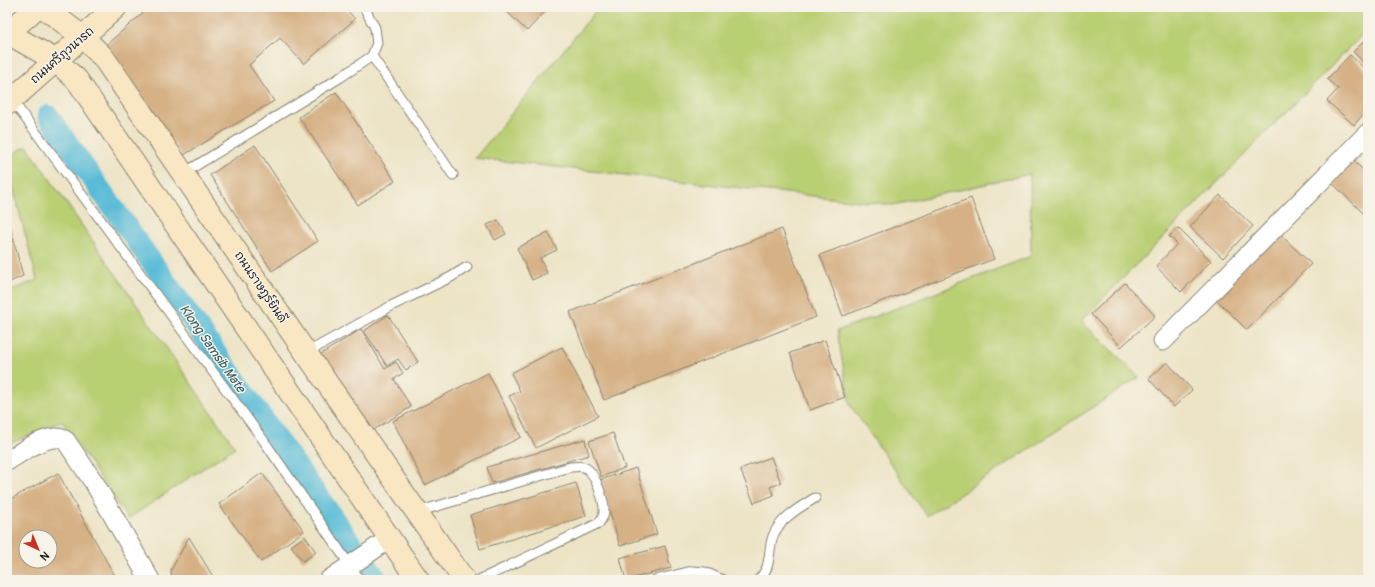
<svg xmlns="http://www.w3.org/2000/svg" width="1375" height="587" viewBox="0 0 1375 587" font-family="Pangolin,'Playpen Sans Thai',sans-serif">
<rect width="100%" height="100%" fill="#f7f3e8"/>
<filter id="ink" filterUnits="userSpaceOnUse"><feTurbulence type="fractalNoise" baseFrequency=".025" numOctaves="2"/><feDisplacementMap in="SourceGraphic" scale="8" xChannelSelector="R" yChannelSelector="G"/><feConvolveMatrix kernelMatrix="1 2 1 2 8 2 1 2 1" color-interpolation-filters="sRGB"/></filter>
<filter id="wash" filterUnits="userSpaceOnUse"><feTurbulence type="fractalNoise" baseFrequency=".012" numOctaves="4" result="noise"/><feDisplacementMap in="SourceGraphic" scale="16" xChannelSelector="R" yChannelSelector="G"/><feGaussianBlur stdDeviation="0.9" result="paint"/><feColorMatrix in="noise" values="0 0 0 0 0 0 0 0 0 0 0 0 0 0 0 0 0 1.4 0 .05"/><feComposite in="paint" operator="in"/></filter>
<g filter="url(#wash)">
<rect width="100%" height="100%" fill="#ede4c6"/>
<path fill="#b9cf73" stroke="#6a7648" d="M599 7H1368V29L1081 321 1139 377 927 516 850 405 837 331 1031 256 1030 174 893 205 475 158Z
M27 146 235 447 128 519 62 421 7 445V292L37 280 7 164V157Z"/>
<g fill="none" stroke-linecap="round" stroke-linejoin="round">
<path stroke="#59bbd7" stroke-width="22" d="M48 116 377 580"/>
</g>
<g id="blocks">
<path fill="#d6b185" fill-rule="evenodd" d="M150 7H344L355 19 304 64 280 38 249 65 274 101 182 156 107 44Z
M502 7H549L527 31Z
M1368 37V66L1353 52Z
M1350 55 1368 72V109L1354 125 1327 101 1338 89 1327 79Z
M336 92 395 181 358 205 299 117Z
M255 145 318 241 272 271 210 175Z
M1351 158 1368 175V208L1363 213 1329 180Z
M1220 195 1253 226 1223 258 1190 227Z
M971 198 994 259 843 316 820 255Z
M7 215 23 276 7 283Z
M498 220 506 234 495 240 487 225Z
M1178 228 1211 261 1181 292 1156 266 1177 244 1169 236Z
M782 229 816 317 604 400 570 312Z
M548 232 557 250 540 258 547 273 532 280 517 248Z
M1278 232 1311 264 1247 330 1214 297Z
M1125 283 1155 316 1121 347 1091 314Z
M388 315 418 362 406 370 398 359 387 366 364 331Z
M361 329 385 369 396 362 403 373 394 379 411 407 367 434 318 356Z
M825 340 845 397 810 410 790 353Z
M562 347 598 416 536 448 509 396 520 391 511 373Z
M1167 362 1192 390 1174 407 1149 379Z
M488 373 521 437 425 485 393 421Z
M613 433 625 468 601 477 589 441Z
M585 439 589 455 492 483 487 467Z
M771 457 781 483 770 487 774 495 754 503 740 469Z
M636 468 657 534 620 546 600 480Z
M58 473 117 580H7V501ZM26 537H50V561H26Z
M262 473 304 531 261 562 219 504Z
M576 483 586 516 480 549 470 515Z
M305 536 316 552 303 561 291 546Z
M189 537 215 580H172L171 570Z
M665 546 671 568 626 580 620 558Z"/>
</g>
</g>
<g filter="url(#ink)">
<use href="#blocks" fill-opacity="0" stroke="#848071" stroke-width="1"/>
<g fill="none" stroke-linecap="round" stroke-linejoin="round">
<defs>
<path id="lane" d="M372 56 453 175
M12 100 264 441 360 580
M184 173 341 77 372 56 377 43 375 28 364 7
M306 353 393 305 451 277 467 267
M417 512 570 467C575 467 582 465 586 468 595 473 605 502 604 512 604 516 601 520 599 523L479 580
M655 580 692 571 705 572 723 580
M758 580C773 566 767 553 773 536 780 518 799 508 815 498"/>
<path id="street" d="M1163 341 1368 133
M7 461C20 453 42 437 57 438 60 438 63 439 66 441L95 484 150 580
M329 580 389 539"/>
<path id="secondary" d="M43 7 83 37 103 57 306 353 464 580
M8 33 55 60 77 80 418 580
M7 34 37 7
M7 104 116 7"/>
</defs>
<use href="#lane" stroke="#848071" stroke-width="11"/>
<use href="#street" stroke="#848071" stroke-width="21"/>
<use href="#secondary" stroke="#848071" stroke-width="24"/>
<use href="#lane" stroke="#fff" stroke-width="9"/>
<use href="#street" stroke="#fff" stroke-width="19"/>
<use href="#secondary" stroke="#f9e7c3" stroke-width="22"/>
</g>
</g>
<g text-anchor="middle" stroke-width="3" stroke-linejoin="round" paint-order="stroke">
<g font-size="12" fill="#1c1c1c" stroke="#f7f3e8">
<text transform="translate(62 55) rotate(-41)" y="4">ถนนศรีภูวนารถ</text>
<text transform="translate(261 287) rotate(56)" y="4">ถนนราษฎร์ยินดี</text>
</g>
<g font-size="13" font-style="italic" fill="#345c67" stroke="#f7f3e8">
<text transform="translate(213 348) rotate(55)" y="5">Klong Samsib Mate</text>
</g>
</g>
<rect width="1375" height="587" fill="none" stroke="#f7f3e8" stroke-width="24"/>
<g transform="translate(38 549) rotate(136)"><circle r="19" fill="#f7f3e8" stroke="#9f9d96"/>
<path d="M0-3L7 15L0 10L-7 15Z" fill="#c8321e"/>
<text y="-6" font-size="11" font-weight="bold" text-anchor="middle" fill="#1c1c1c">N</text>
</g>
</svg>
